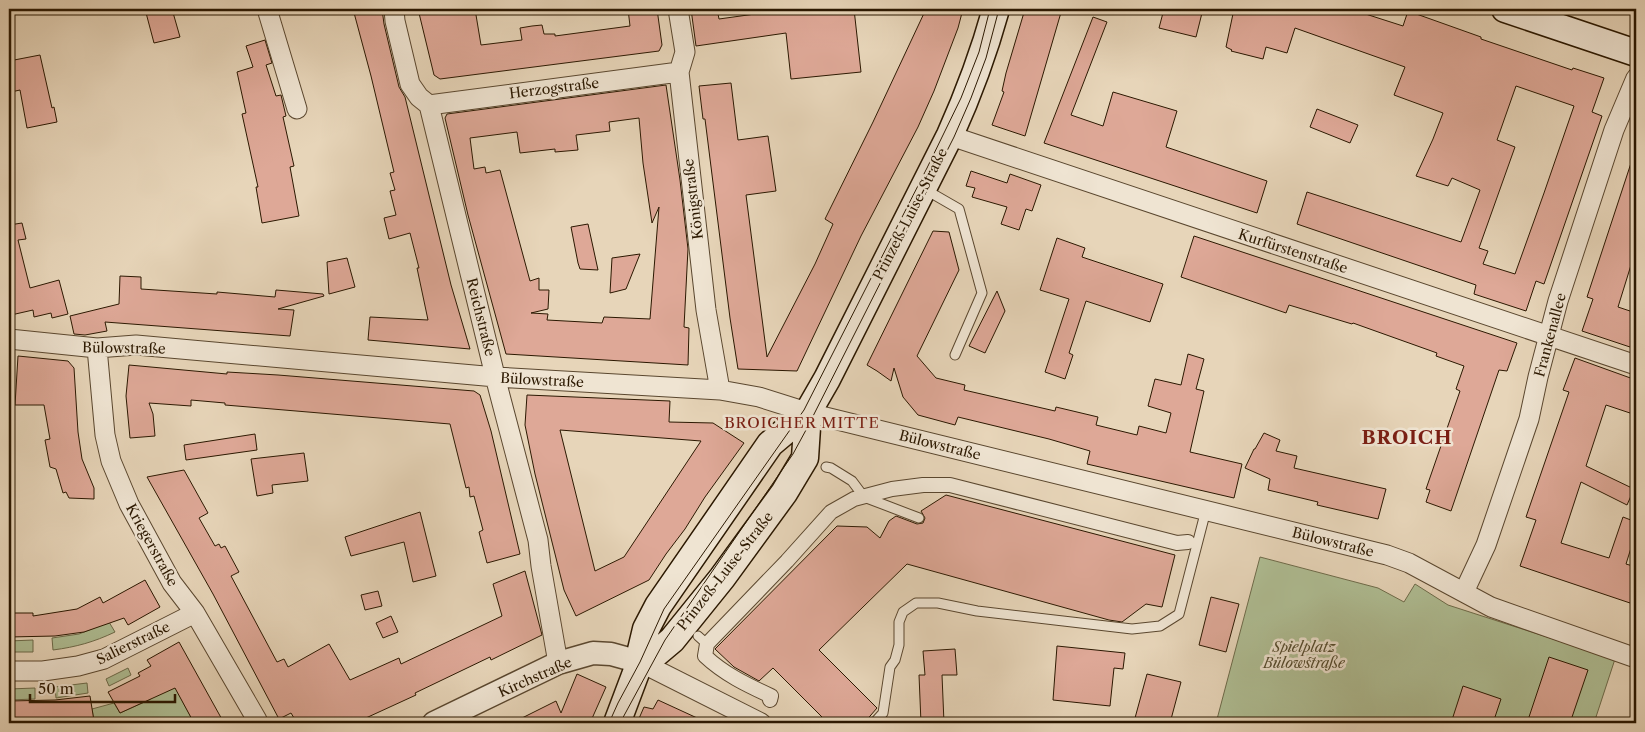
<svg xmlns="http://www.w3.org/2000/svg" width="1645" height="732" viewBox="0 0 1645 732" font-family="'Libre Caslon Text',serif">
<rect width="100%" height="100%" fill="#e7d5b9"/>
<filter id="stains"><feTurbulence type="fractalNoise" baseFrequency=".004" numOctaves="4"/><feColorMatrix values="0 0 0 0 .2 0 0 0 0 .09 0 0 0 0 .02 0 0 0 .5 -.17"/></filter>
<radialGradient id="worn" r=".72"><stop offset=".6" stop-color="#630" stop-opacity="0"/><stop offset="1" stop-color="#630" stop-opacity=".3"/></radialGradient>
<path fill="#afbe94" stroke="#6d6b4a" d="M1260 557 1378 588 1404 602 1415 584 1448 605 1615 659 1594 723H1216Z
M109 622 115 632C94 642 76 647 53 650L52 638 79 634Z
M33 640V652H9V641Z
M164 667 191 717 206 721 201 723H75L94 721 92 709 114 703 120 713 151 699Z
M128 668 131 675 109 686 106 679Z
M87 683 88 693 56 698 55 687Z
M35 688V699L9 700V689Z"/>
<path fill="#dea897" stroke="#2b1801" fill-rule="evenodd" d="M145 9H172L180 37 154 43Z
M353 9H382L384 24 399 87 405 97 451 285 470 349 368 340 370 317 428 320 417 268H419L410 233 389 239 384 218 396 215 390 191 395 190 390 173 394 172 371 76Z
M418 9H475L481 45 522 40 520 28 532 26 542 25 544 34H555V36L630 26 628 9H657L662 45 659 51 440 79 434 75Z
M691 9H717L719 19 791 9H854L861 72 791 79 786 33 696 46Z
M926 9H963L958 28 934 91 918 127 861 236 797 371 738 369 730 318 705 119H703L699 86 731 83 738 140 768 136 776 191 746 195 767 357 815 264 833 224 825 219 873 122Z
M1025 9H1062L1025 136 992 125 1004 92 1002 91 1006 73Z
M1164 9H1203L1196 37 1159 28Z
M1234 9H1350L1403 26 1408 11 1481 37V39L1528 55 1572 70 1573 68 1604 78 1592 112 1602 116 1544 284 1536 281 1526 311 1474 294 1476 285 1297 224 1307 192 1461 242 1480 190 1452 178 1448 186 1416 176 1433 139 1443 113 1394 95 1405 67 1295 28 1287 53 1266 47 1263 59 1231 51 1232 50 1226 47ZM1516 86 1574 106 1544 193 1515 274 1483 264 1488 251 1479 248 1515 147 1497 140Z
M1093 17 1107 22 1071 115 1103 126 1113 92 1177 111 1166 147 1267 181 1257 213 1044 143Z
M265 40 272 63 266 65 276 96 281 95 286 116 283 117 294 166 290 167 299 216 262 223 256 187H258L242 114 246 113 237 72 253 67 246 46Z
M40 55 52 108 54 107 57 122 27 128 20 90 11 92 9 80V61Z
M666 85 680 180 688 249 684 327 689 328 688 365 506 354 468 215 445 118 447 114ZM639 118 643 163 652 223 659 207 650 319 604 317 602 323 547 320 548 314 531 313 548 309 549 290H539V278L530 281 500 170 486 173 485 167 474 169 470 138 517 132 520 153 555 149V152L578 150 576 135 610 131 609 122Z
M1317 109 1358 125 1350 143 1310 127Z
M1633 157H1636V249L1618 307 1636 313V349L1582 331 1593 299 1587 297Z
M971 171 1007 183 1010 174 1041 185 1032 211 1026 209 1019 230 1001 224 1007 207 972 197 975 188 966 186Z
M22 223 26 239 18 240 30 288 59 280 68 314 52 318 51 313 34 317 33 310 11 315 9 306V225Z
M588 224 598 270 580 269 578 263 571 227Z
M933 231 949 232 959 270 917 356 936 378 965 385 964 390 1055 411 1056 407 1098 417 1096 425 1137 435 1139 426 1166 433 1171 413 1148 406 1155 379 1181 385 1188 354 1204 359 1196 389 1204 391 1190 452 1242 464 1234 498 1087 464 1090 451 1049 439 958 417 955 425 918 415 903 397 894 368 891 381 877 371 867 365Z
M1194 236 1517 343 1507 371 1499 370 1451 511 1426 502 1430 490 1426 489 1460 391 1456 389 1464 366 1436 356 1437 353 1353 323 1352 324 1289 305 1286 313 1181 277Z
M1057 238 1085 248 1082 257 1163 284 1150 322 1086 301 1069 353 1073 355 1065 379 1045 372 1069 299 1040 290Z
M640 254 626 289 610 293 612 258Z
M347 258 355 287 329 294 327 262Z
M120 276 141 277V289L217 294V292L275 297 276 290 323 294 324 296 278 309 294 310 290 336 105 322 107 331 85 335 74 334 70 316 119 304Z
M997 291 1005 311 985 353 969 346Z
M18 356 68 361 74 368 78 432 82 459 94 488V499L69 498 66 492 63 493 56 469 50 467 45 440 50 439 44 405H15Z
M1575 358 1636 380V415L1606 405 1586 466 1634 489 1627 505 1581 482 1561 543 1609 558 1623 517 1636 522V532L1626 564 1636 567V605L1520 566 1536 520 1526 517 1569 392 1563 390Z
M129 365 227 374V372L278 375 474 391 480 395 491 431 520 554 487 563 479 532 483 530 474 496 470 497 469 487 466 488 450 424 225 405V403L191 400V406L149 403 153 414 155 436 130 438 126 396Z
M527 395 670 401 669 422 713 423 744 443 705 497 685 529 666 554 649 580 576 616 564 590 535 474 525 425ZM560 430 701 441 624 557 595 571Z
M1264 433 1280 440 1276 451 1297 456 1294 468 1386 489 1378 519 1317 505 1318 502 1268 490 1270 479 1245 468 1254 449H1255Z
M255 434 257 450 186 460 184 445Z
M304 453 308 481 272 485 273 493 257 496 251 459Z
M184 470 208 513 199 518 215 546 219 544 221 548 225 546 239 572 231 576 277 662 284 659 288 667 329 644 350 680 399 658 401 664 502 616 493 584 525 571 542 635 491 660 490 657 415 693 416 695 355 723H297L291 713 279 719 213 594 147 477Z
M946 495 1175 555 1162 607 1146 604 1122 622 1109 620 907 564 819 650 877 708 864 723H828L773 668 759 681 734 667 715 649 837 526 867 527 880 538 889 521 896 516 917 524 923 523 925 518 921 511Z
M420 512 436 576 413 582 404 542 351 556 345 537Z
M145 580 160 607 128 625 124 618 84 632 55 636 9 637V613H33V616L77 609 100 597 103 603Z
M378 591 382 606 365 610 361 595Z
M1211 597 1239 604 1226 652 1199 645Z
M391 616 398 632 383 638 376 623Z
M179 642 224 723H194L175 688 120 713 108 692 140 676 138 673 151 666 147 660Z
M1057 646 1125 653 1123 669 1114 668 1110 706 1053 700Z
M955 649 957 675H942L944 723H921L919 675H925L923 651Z
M1549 657 1588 670 1570 723H1527Z
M577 674 606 687 590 723H512L556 701 561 713Z
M1147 674 1181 682 1170 723H1137L1138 719 1135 718Z
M1463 686 1501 699 1493 723H1451Z
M90 696 94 721 76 723H9V701L55 700Z
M658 700 708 723H637L644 707 653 709Z"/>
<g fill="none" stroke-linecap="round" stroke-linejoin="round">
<defs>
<path id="service" d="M926 190 959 209 982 293 955 355
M826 467 831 468 852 481 864 497 919 518
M698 636 707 644
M874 723 883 713 890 667 895 660 899 645V622L903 612 916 603H938L977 611 1132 629 1160 626 1179 614 1206 510"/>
<path id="pedestrian" d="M770 700 771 696C747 685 724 674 705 656L707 644 787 561 831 512 854 499 892 489 923 485H950L1177 543 1188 542"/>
<path id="minor" d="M267 9 297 109
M394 9 395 21 410 84 419 97 429 105 498 388 538 540 541 566 558 663
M678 9 685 52 679 72 706 310 720 390
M429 105 679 72
M950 135 954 137 1636 365
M9 339 97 348 136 345 496 377 720 390 759 397 813 414 1387 555 1409 563 1491 607 1636 658
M97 348 105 435 111 461 129 504 172 583 195 613 257 720 256 723
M1464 592 1486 545 1529 419 1538 377 1558 301 1614 130 1636 78
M640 662 761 723
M9 671H43L78 666 104 659 195 613"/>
<path id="tertiary" d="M434 723 558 663 593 653 611 654 640 662"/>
<path id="secondary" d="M1505 9 1636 53
M640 662 653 656 672 640 722 578 784 493 805 458 808 412
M617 723 640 662 641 650 646 629 658 606 770 444 808 412 827 379 950 135C969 93 984 52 996 9"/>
</defs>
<use href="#service" stroke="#5a472f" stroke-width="11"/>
<use href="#pedestrian" stroke="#5a472f" stroke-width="16"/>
<use href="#minor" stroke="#5a472f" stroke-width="21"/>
<use href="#tertiary" stroke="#5a472f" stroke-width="25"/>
<use href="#secondary" stroke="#2b1801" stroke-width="29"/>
<use href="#service" stroke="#efe4d2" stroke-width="9"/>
<use href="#pedestrian" stroke="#efe4d2" stroke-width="14"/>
<use href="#minor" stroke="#efe4d2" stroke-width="19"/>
<use href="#tertiary" stroke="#efe4d2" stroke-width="22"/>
<use href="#secondary" stroke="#efe4d2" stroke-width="26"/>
<path stroke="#2b1801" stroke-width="1" d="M609 723 618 703 640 662 664 609 804 410 927 168 961 98 979 52 990 9
M620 723 665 640 793 454 806 430 954 137 971 98 986 58 999 9"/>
</g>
<g text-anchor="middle" stroke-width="5" stroke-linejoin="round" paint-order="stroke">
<g font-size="14" fill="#2b1801" stroke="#efe4d2">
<text transform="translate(554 88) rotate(-7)" y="5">Herzogstraße</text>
<text transform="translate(693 199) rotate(-97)" y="5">Königstraße</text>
<text transform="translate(910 214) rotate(-63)" y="5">Prinzeß-Luise-Straße</text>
<text transform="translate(1293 251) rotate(18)" y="5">Kurfürstenstraße</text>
<text transform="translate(481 317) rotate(76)" y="5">Reichstraße</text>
<text transform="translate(1550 335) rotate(-75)" y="5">Frankenallee</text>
<text transform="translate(124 348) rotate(1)" y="5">Bülowstraße</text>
<text transform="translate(542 380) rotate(3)" y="5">Bülowstraße</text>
<text transform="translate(940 445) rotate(14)" y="5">Bülowstraße</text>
<text transform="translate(1333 542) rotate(14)" y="5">Bülowstraße</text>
<text transform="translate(152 545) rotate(61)" y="5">Kriegerstraße</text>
<text transform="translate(725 571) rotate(-52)" y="5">Prinzeß-Luise-Straße</text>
<text transform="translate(133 643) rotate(-26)" y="5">Salierstraße</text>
<text transform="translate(535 677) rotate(-24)" y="5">Kirchstraße</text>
</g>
<g font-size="14" font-style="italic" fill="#534a2d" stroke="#efe4d2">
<text x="1304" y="652">Spielplatz<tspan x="1304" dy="16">Bülowstraße</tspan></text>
</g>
<g font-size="15" letter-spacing="1" fill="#7a1f14" stroke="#efe4d2">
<text x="802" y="428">BROICHER MITTE</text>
</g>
<g font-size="19" font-weight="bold" letter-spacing="1" fill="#7a1f14" stroke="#efe4d2">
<text x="1407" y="444">BROICH</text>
</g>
</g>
<rect width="1645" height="732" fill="none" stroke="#e7d5b9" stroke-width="30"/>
<rect x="10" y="10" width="1625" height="712" fill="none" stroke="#2b1801" stroke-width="2.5"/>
<rect x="15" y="15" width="1615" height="702" fill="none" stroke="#2b1801"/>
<path d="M30 694v8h145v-8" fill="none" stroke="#2b1801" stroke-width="2.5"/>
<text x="38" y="694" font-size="15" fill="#2b1801" stroke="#efe4d2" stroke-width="4" paint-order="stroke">50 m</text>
<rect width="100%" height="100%" filter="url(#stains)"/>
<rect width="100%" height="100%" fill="url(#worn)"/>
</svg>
